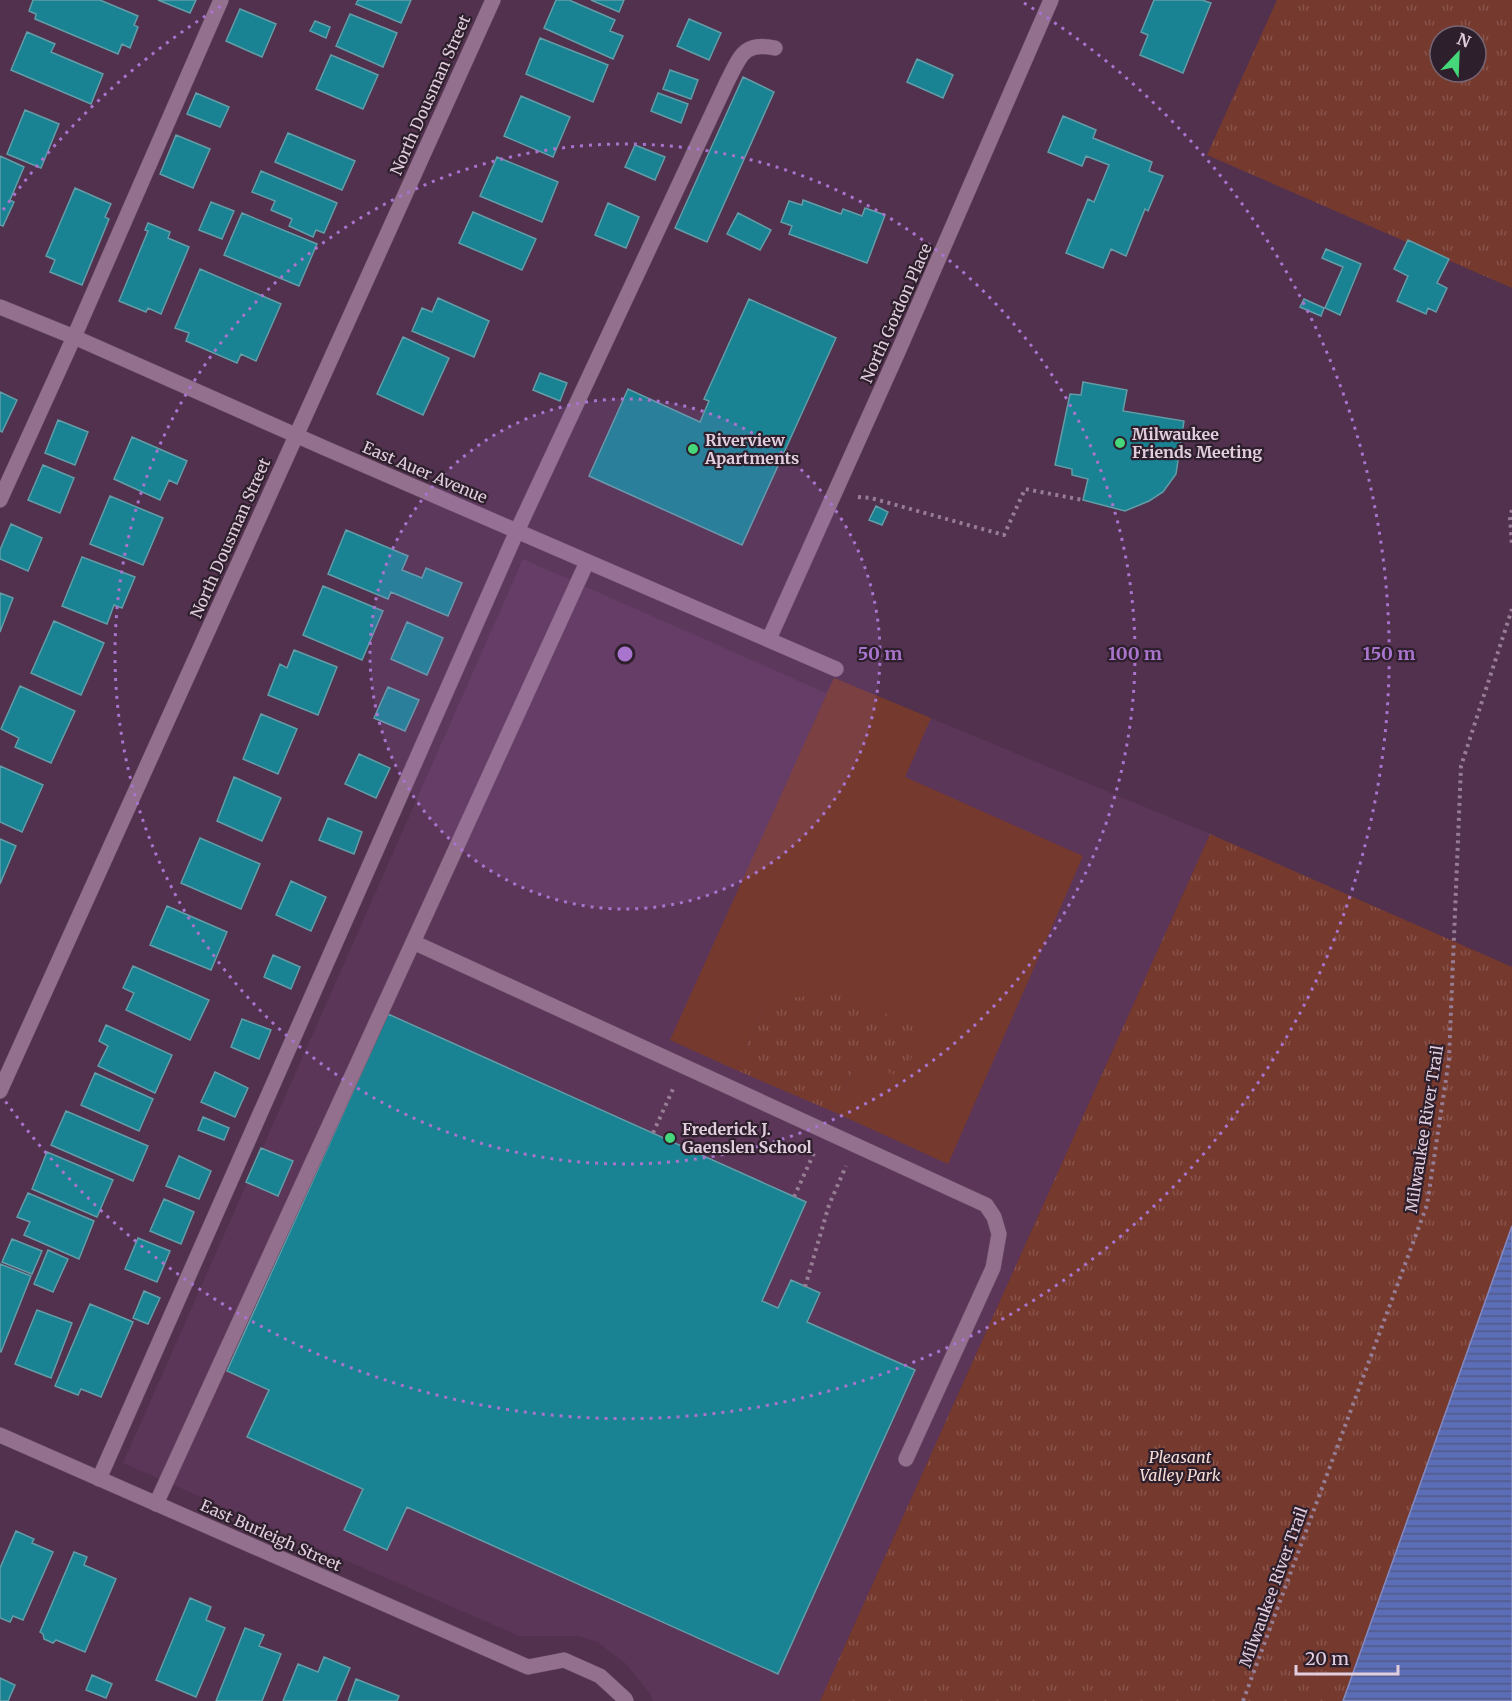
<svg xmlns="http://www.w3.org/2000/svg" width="1512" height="1701" viewBox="0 0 1512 1701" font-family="Merriweather,serif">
<defs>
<pattern id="park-tufts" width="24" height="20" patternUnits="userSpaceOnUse" patternTransform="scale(1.5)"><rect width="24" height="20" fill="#75392e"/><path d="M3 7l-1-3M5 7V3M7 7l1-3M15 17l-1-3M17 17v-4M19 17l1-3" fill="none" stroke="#88544c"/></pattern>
<pattern id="water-rules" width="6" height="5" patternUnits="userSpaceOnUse" patternTransform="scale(1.5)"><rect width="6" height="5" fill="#5b6db6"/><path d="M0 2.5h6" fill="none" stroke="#525a88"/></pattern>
</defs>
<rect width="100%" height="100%" fill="#51314d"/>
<path fill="#5c3658" d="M523 559 826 693 834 678 1210 834 820 1701H653L651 1695 625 1663 597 1642 578 1636H519L123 1463Z"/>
<path fill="#75392e" d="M834 678 931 718 905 777 1083 856 948 1164 834 1112 857 1060 767 1000 736 1070 670 1040Z"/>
<path fill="url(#park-tufts)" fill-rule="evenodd" d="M1277 0H1512V288L1207 155ZM1440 36H1476V72H1440Z
M1210 834 1512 967V1226L1343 1701H820Z
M840 993 924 1031 902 1078 857 1060 834 1112 736 1070 767 1000Z"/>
<path fill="url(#water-rules)" stroke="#838ac2" stroke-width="1.5" d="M1512 1226V1701H1343Z"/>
<path fill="#198293" stroke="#629da8" stroke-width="1.5" d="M33 0H100L138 16 134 25 138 27 130 48 122 44 118 54 35 19 36 14 29 11Z
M158 0H196L190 13Z
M358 0H411L401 23 356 4Z
M556 0H569L615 20 610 31 623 36 613 59 544 28Z
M591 0H624L619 12Z
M1154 0H1202L1211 3 1183 73 1140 55 1148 35 1141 32Z
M240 9 276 24 262 57 226 41Z
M350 14 397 33 383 67 336 46Z
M689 19 721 33 709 60 677 46Z
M315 21 330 27 326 38 310 31Z
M27 32 55 44 51 52 103 74 91 104 11 70Z
M540 38 608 65 593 102 526 74Z
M331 55 378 75 363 109 316 89Z
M917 59 953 75 943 98 907 82Z
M670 70 698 80 691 99 663 89Z
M743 77 774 92 707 242 675 228Z
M196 93 229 107 220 127 187 114Z
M658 93 688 104 681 123 651 111Z
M521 96 570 117 553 157 504 136Z
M25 110 59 124 41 168 7 154Z
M1063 116 1096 130 1093 138 1152 162 1149 171 1163 176 1148 211 1145 209 1126 256 1111 249 1103 268 1066 253 1088 199 1094 202 1109 165 1086 156 1082 166 1048 152Z
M288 133 355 161 342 190 275 162Z
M176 135 210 149 193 188 160 174Z
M635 145 665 157 655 180 625 167Z
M0 156 24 167 10 200 14 202 3 226 0 225Z
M497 157 558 182 542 222 480 196Z
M261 171 337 203 324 233 316 230 313 237 289 226 292 219 271 210 275 201 252 192Z
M75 188 111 204 105 217 109 219 82 285 50 272 55 260 46 256Z
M803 200 841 214 843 209 862 216 865 208 885 215 867 263 789 234 792 226 781 222 789 201 802 205Z
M211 202 234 211 222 239 199 230Z
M608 203 639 217 626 248 595 235Z
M473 212 536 239 522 270 459 243Z
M242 213 317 244 299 286 224 255Z
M738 213 771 230 760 250 727 234Z
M148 223 170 232 168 238 189 247 161 314 148 308 146 312 119 301 148 231 145 230Z
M1408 240 1449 259 1437 283 1447 288 1436 312 1428 308 1426 314 1397 301 1408 276 1394 269Z
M1326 249 1361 264 1340 315 1325 308 1343 267 1322 258Z
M200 269 281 304 256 361 241 354 237 363 186 341 189 333 175 328Z
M438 298 489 321 474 357 412 331 422 308 432 312Z
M749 299 836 338 742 545 589 476 628 389 700 422 709 401 704 399Z
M1304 299 1324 308 1321 316 1300 307Z
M403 337 449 358 423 415 377 394Z
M540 373 567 383 560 401 533 390Z
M1083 382 1127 390 1123 411 1184 421 1176 474 1163 492 1149 501 1125 511 1083 500 1088 479 1072 475V469L1055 465 1070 394 1081 395Z
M0 392 17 400 2 432 0 431Z
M58 420 88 432 75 465 45 453Z
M132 437 187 461 177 484 169 480 160 500 114 479Z
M43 465 74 478 60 513 28 500Z
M110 496 163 518 143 565 90 544Z
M876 506 888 512 882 525 869 520Z
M11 524 42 538 28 571 0 559V550Z
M346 530 408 556 402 570 422 578 426 568 462 583 448 616 391 592 388 599 328 574Z
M82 557 135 577 122 608 114 605 107 624 62 606Z
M323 586 383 611 362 660 303 635Z
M0 593 13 598 0 632Z
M54 621 104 643 81 695 31 673Z
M407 622 443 638 427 675 391 659Z
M294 650 337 667 318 715 268 695 280 664 287 668Z
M20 686 75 711 51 763 15 747 19 738 1 729Z
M388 687 419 700 405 731 374 718Z
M261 714 297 729 278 774 243 759Z
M359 754 390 768 376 798 345 784Z
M0 766 43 785 22 832 0 822Z
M234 777 281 798 262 841 217 821Z
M328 818 362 832 354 854 319 840Z
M200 838 260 864 241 909 181 883Z
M0 839 16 846 0 884Z
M291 881 326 897 311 931 276 915Z
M167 906 227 932 211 970 150 945Z
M273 955 300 967 291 989 264 977Z
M133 966 209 1000 190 1040 126 1010 134 993 123 988Z
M388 1014 806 1202 762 1301 778 1308 791 1280 820 1293 807 1322 915 1370 778 1674 407 1507 387 1550 344 1530 363 1489 247 1437 269 1390 227 1371Z
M242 1019 271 1030 259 1059 231 1047Z
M106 1025 172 1055 155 1093 98 1066 108 1046 99 1041Z
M215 1072 248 1088 235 1117 201 1102Z
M95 1073 153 1099 139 1131 81 1105Z
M66 1111 148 1146 133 1181 51 1145Z
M203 1117 229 1128 224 1140 198 1130Z
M261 1148 293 1161 278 1196 246 1182Z
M47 1152 113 1180 97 1217 32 1189Z
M179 1156 211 1171 199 1199 166 1186Z
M28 1193 94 1221 79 1259 24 1235 30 1222 17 1217Z
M164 1199 194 1212 181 1244 150 1231Z
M138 1238 170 1251 157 1282 125 1269Z
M12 1239 42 1251 32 1274 2 1262Z
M48 1250 68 1259 53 1292 34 1284Z
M0 1264 31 1276 1 1352 0 1351Z
M144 1291 160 1298 148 1324 133 1318Z
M90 1304 133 1322 101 1397 81 1389 78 1395 55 1386Z
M37 1310 72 1323 51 1378 15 1364Z
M16 1531 34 1539 32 1543 53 1552 23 1620 13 1616 10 1622 0 1618V1568Z
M74 1552 87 1557 84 1565 116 1579 85 1652 56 1640 53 1643 44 1639 43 1634 40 1632Z
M190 1598 211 1607 206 1620 225 1628 196 1697 156 1680Z
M245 1628 264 1635 259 1646 281 1654 262 1701H216Z
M324 1657 350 1668 336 1701H283L298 1664 318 1672Z
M92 1675 112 1684 106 1698 86 1690Z
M0 1678 15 1685 8 1701H0Z
M356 1679 399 1696 397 1701H348Z"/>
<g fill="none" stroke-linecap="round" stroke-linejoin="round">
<defs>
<path id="service" d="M0 500 74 337 221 0
M413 942 986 1205 994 1217 999 1234 993 1268 906 1459
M99 1479 517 531 727 82C740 57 743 41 775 48
M156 1504 587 562"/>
<path id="minor" d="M0 307 74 337 327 449 836 669
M769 639 898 352 1051 0
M0 1091 493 0
M0 1435 528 1667 564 1660 600 1676 625 1699 626 1701"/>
</defs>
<use href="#service" stroke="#694e66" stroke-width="16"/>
<use href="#minor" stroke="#694e66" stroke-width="16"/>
<path stroke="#977d94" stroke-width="4" stroke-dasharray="3 4.5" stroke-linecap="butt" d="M858 497 871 498 1004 535 1025 489 1083 500
M1512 510 1510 517 1512 546
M653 1133 673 1089
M794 1197 814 1153
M805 1287 829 1205 846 1166
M1243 1701 1427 1205 1449 1059 1461 766 1512 609"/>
<use href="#service" stroke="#94708f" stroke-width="15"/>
<use href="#minor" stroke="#94708f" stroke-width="15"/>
</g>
<circle cx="625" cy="654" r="255" fill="#a974cd" fill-opacity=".12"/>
<g fill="none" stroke="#a974cd" stroke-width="3" stroke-dasharray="3 6">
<circle cx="625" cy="654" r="255"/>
<circle cx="625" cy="654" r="510"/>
<path d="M3 210A764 764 0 0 1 226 3M1024 3A764 764 0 1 1 3 1098"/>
</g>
<g fill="#45d77a" stroke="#2e1f2c" stroke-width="2">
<circle cx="1120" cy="443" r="6"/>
<circle cx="693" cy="449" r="6"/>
<circle cx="670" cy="1138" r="6"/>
</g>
<g text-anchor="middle" stroke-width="4.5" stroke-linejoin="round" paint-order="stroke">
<g font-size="16" fill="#e1cdde" stroke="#2e1f2c">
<text transform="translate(430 95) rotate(-66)" y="6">North Dousman Street</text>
<text transform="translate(896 313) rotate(-66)" y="6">North Gordon Place</text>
<text transform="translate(425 472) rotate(23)" y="6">East Auer Avenue</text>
<text transform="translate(230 538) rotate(-66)" y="6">North Dousman Street</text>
<text transform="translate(1424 1129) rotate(-81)" y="6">Milwaukee River Trail</text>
<text transform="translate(271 1535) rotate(24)" y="6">East Burleigh Street</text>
<text transform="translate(1273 1587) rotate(-70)" y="6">Milwaukee River Trail</text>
</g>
<g font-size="16" font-weight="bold" fill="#e1cdde" stroke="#2e1f2c" text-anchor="start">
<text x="1132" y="440">Milwaukee<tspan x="1132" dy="18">Friends Meeting</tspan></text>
<text x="705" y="446">Riverview<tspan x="705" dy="18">Apartments</tspan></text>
<text x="682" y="1135">Frederick J.<tspan x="682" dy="18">Gaenslen School</tspan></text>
</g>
<g font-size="16" font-style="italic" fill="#f6ddd7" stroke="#2e1f2c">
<text x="1180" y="1463">Pleasant<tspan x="1180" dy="18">Valley Park</tspan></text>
</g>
</g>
<circle cx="625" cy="654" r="9" fill="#a974cd" stroke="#2e1f2c" stroke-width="3"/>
<g font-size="18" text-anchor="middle" font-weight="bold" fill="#a974cd" stroke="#2e1f2c" stroke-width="4.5" stroke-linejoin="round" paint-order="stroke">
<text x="880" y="660">50 m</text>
<text x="1135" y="660">100 m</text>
<text x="1389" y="660">150 m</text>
</g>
<g transform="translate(1458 54) rotate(23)"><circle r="28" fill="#2e1f2c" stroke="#766573" stroke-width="1.5"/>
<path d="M0-4.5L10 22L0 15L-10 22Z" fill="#45d77a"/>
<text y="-9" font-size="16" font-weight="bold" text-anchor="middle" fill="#e1cdde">N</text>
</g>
<path d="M1296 1665v9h102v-9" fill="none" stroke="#e1cdde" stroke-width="3"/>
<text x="1305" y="1665" font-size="18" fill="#e1cdde" stroke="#2e1f2c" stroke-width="4.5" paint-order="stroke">20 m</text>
</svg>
